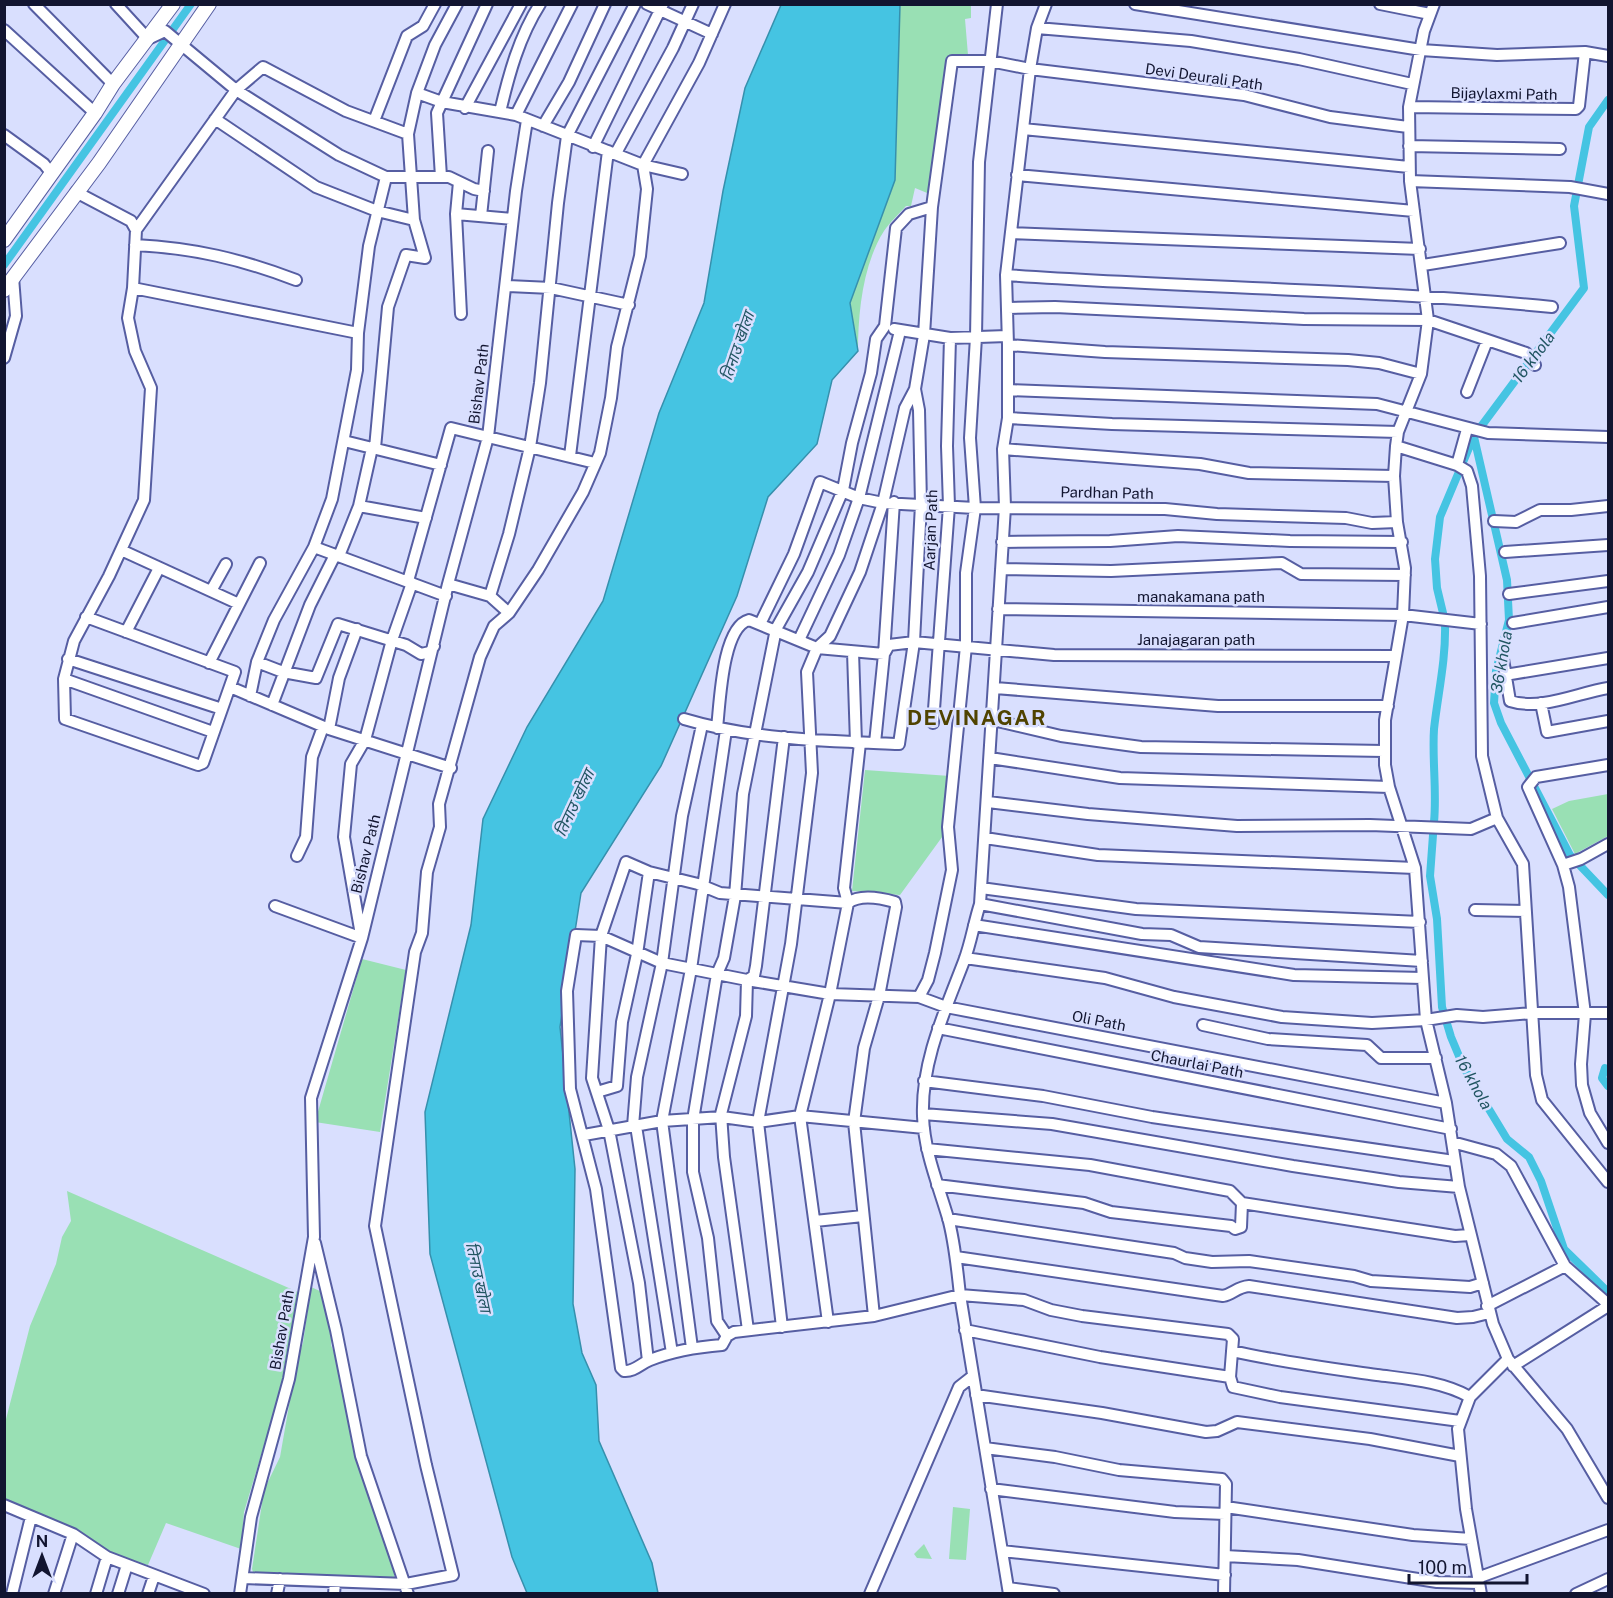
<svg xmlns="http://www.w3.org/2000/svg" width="1613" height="1598" viewBox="0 0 1613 1598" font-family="'Public Sans','Noto Sans Devanagari',sans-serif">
<rect width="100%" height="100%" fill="#d9dffe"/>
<path fill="#99e0b4" d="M900 5H971V18L965 19 968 55 946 57 932 195 915 188 911 206H906C899 214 890 222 884 231 863 264 858 312 858 351L850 303 895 180Z
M865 770 950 776 945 833 900 895 852 891Z
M1608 794V836L1575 854 1552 809 1569 801Z
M362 959 406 970 380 1132 315 1122Z
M67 1191 298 1292 286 1372 244 1512 241 1549 166 1523 148 1565 108 1555 95 1542 5 1502V1423L30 1326 56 1264 62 1237 71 1221Z
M311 1287 322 1292 332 1327 331 1345 338 1363 360 1467 394 1564V1580L254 1575 252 1569 264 1490 280 1457 297 1360 303 1343Z
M953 1507 970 1509 966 1560 949 1559Z
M924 1544 932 1559 917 1558 914 1554Z"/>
<path fill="#45c4e2" stroke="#3690ad" stroke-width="1.5" d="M781 5H900L895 180 850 303 858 351 832 380 817 444 768 497 737 596 661 766 581 893 560 1027 575 1169 573 1304 582 1353 596 1385 599 1441 652 1563 658 1593H527L512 1557 430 1254 425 1112 471 925 483 819 527 727 603 601 659 413 704 303 723 191 745 88Z"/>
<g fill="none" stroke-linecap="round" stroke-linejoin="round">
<path stroke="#45c4e2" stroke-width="8" d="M4 265 191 4
M1474 437 1507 580 1509 620 1496 671 1494 703 1501 723 1570 855 1608 895
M1443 613 1437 588 1435 559 1440 517 1474 436 1584 288 1574 206 1589 127 1608 100
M1434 822C1437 791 1432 760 1434 729 1438 693 1446 660 1445 624
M1433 835 1430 876 1437 919 1442 1007 1451 1037 1464 1068 1507 1139 1529 1157 1541 1181 1564 1249 1608 1292
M1605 1068 1602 1078 1608 1086"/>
<defs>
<path id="minor" d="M34 4 113 84
M116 4 148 39 165 31 236 90 339 155 386 177H449L474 189 484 191
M487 4 442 102 516 115 643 165 682 174
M647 4 712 34
M1135 4 1421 50 1497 55 1585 52 1608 56
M1380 4 1430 14
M1434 4 1424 31 1409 107 1410 181 1428 320 1421 374 1398 432 1396 446 1394 476 1397 522 1405 568 1403 615 1385 720V765L1389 787 1415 868 1426 1020 1446 1103 1459 1187 1493 1324 1508 1359 1567 1429 1608 1498
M1037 28 1191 41 1299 59 1412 84
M4 30 95 113
M417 93 442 102 437 113 441 177
M1409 107 1576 109 1579 106 1585 52
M465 108 521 4
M500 112C509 74 519 37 540 4
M516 115 572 4
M215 119 316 187 377 211 414 220
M374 121 407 36 423 26 435 4
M543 126 569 82 605 4
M1023 129 1409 167
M4 135 44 164 52 174
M1409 146 1560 149
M593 147 663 4
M616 153 673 48 693 4
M1017 175 1414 211
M1410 181 1570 187 1608 194
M459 182 456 214 512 219
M76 192 131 221 136 230 133 288 358 333
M456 214 461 314
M481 216 488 151
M136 230 236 90 263 67 346 111 408 134
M1011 233 1420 249
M135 245C194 248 241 259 296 280
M1423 265 1560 243
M1006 275C1188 288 1370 289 1552 307
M506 286 551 288 629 305
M1008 308 1055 307 1304 319 1428 320 1526 353 1535 365
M894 329 950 338 1007 336
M1008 345 1105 352 1348 360 1379 363 1421 374
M4 358 16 316 13 277
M1008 390 1377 404 1488 433 1608 437
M1467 392 1487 341
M1008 418 1112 424 1398 432
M344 441 441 465
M1396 446 1457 465 1467 471 1472 486 1480 576 1482 756 1497 818 1523 864 1536 1075 1542 1100 1608 1182
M375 448 388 307 406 255 425 258 414 220 408 134 417 93 435 45 457 4
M1003 449 1200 464 1249 473 1394 476
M570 456 608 151
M1457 465 1467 429
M359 506 426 518
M1494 521 1516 522 1540 510H1571L1608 506
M1002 542 1110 541 1178 536 1290 541 1402 542
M314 547 446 596
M121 550 239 604
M1505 552 1608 545
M339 556 359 506 372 448
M1001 569 1111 571 1282 563 1301 574 1405 575
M408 581 451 428 595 463
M448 584 490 596 509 613
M211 591 226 564
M1509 594 1608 581
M490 596 509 534 530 447 540 383 558 203 567 136 635 4
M998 609 1403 615 1481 624
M86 617 235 672 203 763 198 765 65 719 64 679 74 641 109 576 144 500 151 388 135 351 128 318 133 288
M1513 623 1608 607
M760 624 794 554 820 482 859 498 883 503 975 508 1165 509 1217 514 1346 518 1372 523 1397 522
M126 632 159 568
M799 640 839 555 859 498 900 331
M853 652 856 743
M68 659 222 709
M1503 659 1510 701C1541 711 1577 693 1608 688
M257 662 283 672 316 678 338 624 406 645 421 654 430 652 434 646
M209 663 260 563
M1505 675 1608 658
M64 679 213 732
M230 687 329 729 451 768
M995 688 1218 706H1388
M250 696 257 662 274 620 314 547 332 499 357 370 358 333 369 246 386 177
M1541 703 1547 732 1608 721
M272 705 310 605 335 555
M684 719C754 740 827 741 899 744L914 642 921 504 919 410 915 389 924 335 932 207 952 61H990L1030 69 1244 95 1330 117 1408 127
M993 720 1061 736 1141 747 1384 751
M933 723 949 506 947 446 950 338
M717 728C720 703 722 627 749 620L817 648 884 654 889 645 914 642 1054 655 1395 656
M329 729 339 678 357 629
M875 743 884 654 894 502
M990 758 1120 778 1389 787
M1608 765 1536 777 1528 787 1563 865 1569 887 1585 1014 1581 1064 1582 1085 1590 1113 1608 1143
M988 802 1088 814 1237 826 1370 825 1471 829 1497 818
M985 838 1098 855 1415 868
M297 856 306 837 312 757 323 727
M1563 865 1581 859 1608 844
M981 888 1136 909 1420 922
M980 904 1142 934 1171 935 1199 947 1422 961
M275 906 362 938
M1475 910 1526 911
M974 925 1294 975 1423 978
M361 935 344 837 351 764 365 740 392 640 412 583
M965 958 1105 978 1174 997 1282 1017 1372 1023 1426 1020 1457 1015 1483 1017 1532 1013H1608
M747 980 746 1016 721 1114 724 1157 748 1330
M747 980 754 976 756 966 784 737
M919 997 928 980 935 953 952 870 948 827 966 646V573L975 508 970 438 976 337 979 162 997 4
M1203 1025 1268 1039 1367 1045 1381 1058H1436
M938 1028 1451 1129
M924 1081 1043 1096 1152 1117 1454 1161
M597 1092 617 1086 622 1022 637 954 649 872
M923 1114 1052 1124 1293 1166 1399 1182 1459 1187
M633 1126 637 1077 662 963 682 816 702 725
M636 1126 672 1353
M584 1135 662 1121 722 1117 758 1122 800 1116 924 1128
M1452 1142 1496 1154 1511 1166 1565 1266 1608 1304
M927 1149 1090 1165 1230 1191 1242 1203 1241 1227 1235 1229 1231 1226 1111 1212 1084 1203 937 1185
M1242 1203 1455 1236 1470 1235
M948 1219 1174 1253 1185 1258 1212 1262 1249 1261 1354 1276 1371 1281 1470 1287 1483 1283
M815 1221 863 1216
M315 1243 336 1330 361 1456 408 1594
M956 1257 1223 1296C1233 1294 1237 1287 1249 1286L1457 1318 1473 1317 1489 1313
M1487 1306 1565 1266
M828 1322 800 1116 830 994 848 903 844 888 860 743
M782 1327 758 1122 791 944 812 773 807 672 817 648 830 636 860 572 883 503 905 408 915 389
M965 1330 1100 1357 1230 1377 1233 1387 1280 1397 1460 1421
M727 1336 717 1321 708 1238 693 1172V1120L717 974 724 958 735 896 743 794 776 629 808 572 843 490 852 443 871 373 876 339 885 326 896 228 909 214 932 207
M692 1348 662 1121 691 969 726 730
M1232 1351C1280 1362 1328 1368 1377 1375 1408 1379 1442 1381 1470 1397
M648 1361 639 1283 609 1130 592 1078 601 936 626 862 649 872 698 884 720 893 848 903C860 894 881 898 895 902L896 907 879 996 864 1048 854 1122 874 1316
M1513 1366 1608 1306
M1230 1377 1233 1339 1228 1334 1082 1316 1051 1310 1024 1300 960 1295 874 1316 734 1332 727 1336 722 1345C697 1347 673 1351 650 1360 640 1364 634 1372 624 1371L621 1368 596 1189 570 1089 567 991 576 935 601 936 662 963 747 980 830 994 919 997 946 1007 1446 1103
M976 1395 1102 1413 1206 1432 1217 1431 1237 1422 1370 1439 1460 1456
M985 1448 1055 1457 1119 1470 1222 1479 1226 1484 1224 1594
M991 1489 1175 1512 1225 1514
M4 1505 73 1534 107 1557 204 1594
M1226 1507 1413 1535 1471 1539
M1002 1551 1225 1575
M1225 1556 1298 1560 1437 1582 1479 1583
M1480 1577 1608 1530
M244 1578 406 1584 453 1575 426 1465 375 1226 415 952 422 933 427 872 440 827 439 804 480 657 494 626 509 613 538 570 583 492 600 453 611 398 617 347 640 256 647 189 643 165 699 63 725 4
M1008 1588 1054 1594
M12 1594 31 1517
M54 1594 73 1534
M96 1594 107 1557
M118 1594 127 1565
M148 1594 154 1576
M240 1594 251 1517 289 1379 314 1237 311 1098 362 938 448 584 488 437 516 191 527 120
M277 1594 280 1579
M334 1594 335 1582
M870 1594 959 1387 973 1376
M1009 1594 960 1295C957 1269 955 1243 948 1218 938 1184 924 1151 923 1116 921 1062 945 1011 964 961 971 943 974 922 980 904L1005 507 1003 449 1008 418V345L1006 275 1030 69 1037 28 1046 4
M1481 1594 1466 1509 1458 1429 1470 1397 1508 1359
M1576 1594 1608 1579"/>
<path id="major" d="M4 240 95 113 113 84 173 4
M4 290 99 163 209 4"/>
</defs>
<use href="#minor" stroke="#565ea2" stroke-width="14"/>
<use href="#major" stroke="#565ea2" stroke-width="16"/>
<use href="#minor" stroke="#fff" stroke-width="10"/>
<use href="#major" stroke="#fff" stroke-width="14"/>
</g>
<g text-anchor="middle" stroke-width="5" stroke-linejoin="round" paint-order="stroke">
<g font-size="15" fill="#121530" stroke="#d9dffe">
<text transform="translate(1204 77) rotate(8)" y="5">Devi Deurali Path</text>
<text transform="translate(1504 94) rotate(1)" y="5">Bijaylaxmi Path</text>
<text transform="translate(479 384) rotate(-83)" y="5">Bishav Path</text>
<text transform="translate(1107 493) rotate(1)" y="5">Pardhan Path</text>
<text transform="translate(931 530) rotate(-88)" y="5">Aarjan Path</text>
<text x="1201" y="602">manakamana path</text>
<text x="1196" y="645">Janajagaran path</text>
<text transform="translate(366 854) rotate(-76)" y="5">Bishav Path</text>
<text transform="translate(1099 1021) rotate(11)" y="5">Oli Path</text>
<text transform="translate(1197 1064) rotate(11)" y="5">Chaurlai Path</text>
<text transform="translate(282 1330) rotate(-80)" y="5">Bishav Path</text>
</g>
<g font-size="16" font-style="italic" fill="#215562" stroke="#d9dffe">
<text transform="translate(737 346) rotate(-71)" y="6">तिनाउ खोला</text>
<text transform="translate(1533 357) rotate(-53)" y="6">16 khola</text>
<text transform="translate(1501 662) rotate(-80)" y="6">36 khola</text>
<text transform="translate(574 803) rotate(-65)" y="6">तिनाउ खोला</text>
<text transform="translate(1474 1082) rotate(61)" y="6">16 khola</text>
<text transform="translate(479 1277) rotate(78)" y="6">तिनाउ खोला</text>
</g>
<g font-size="21" font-weight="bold" letter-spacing="1.5" fill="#504300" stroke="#d9dffe">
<text x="977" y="725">DEVINAGAR</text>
</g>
</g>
<rect width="1613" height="1598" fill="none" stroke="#121530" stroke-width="12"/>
<g transform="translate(42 1556)" stroke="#d9dffe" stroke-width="4.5" paint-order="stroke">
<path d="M0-4.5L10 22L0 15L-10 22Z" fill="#121530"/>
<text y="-9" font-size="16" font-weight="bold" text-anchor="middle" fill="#121530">N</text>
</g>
<path d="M1409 1574v9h118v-9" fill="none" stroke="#121530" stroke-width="3"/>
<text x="1418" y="1574" font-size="18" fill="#121530" stroke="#d9dffe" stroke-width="4.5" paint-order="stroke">100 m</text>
</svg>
